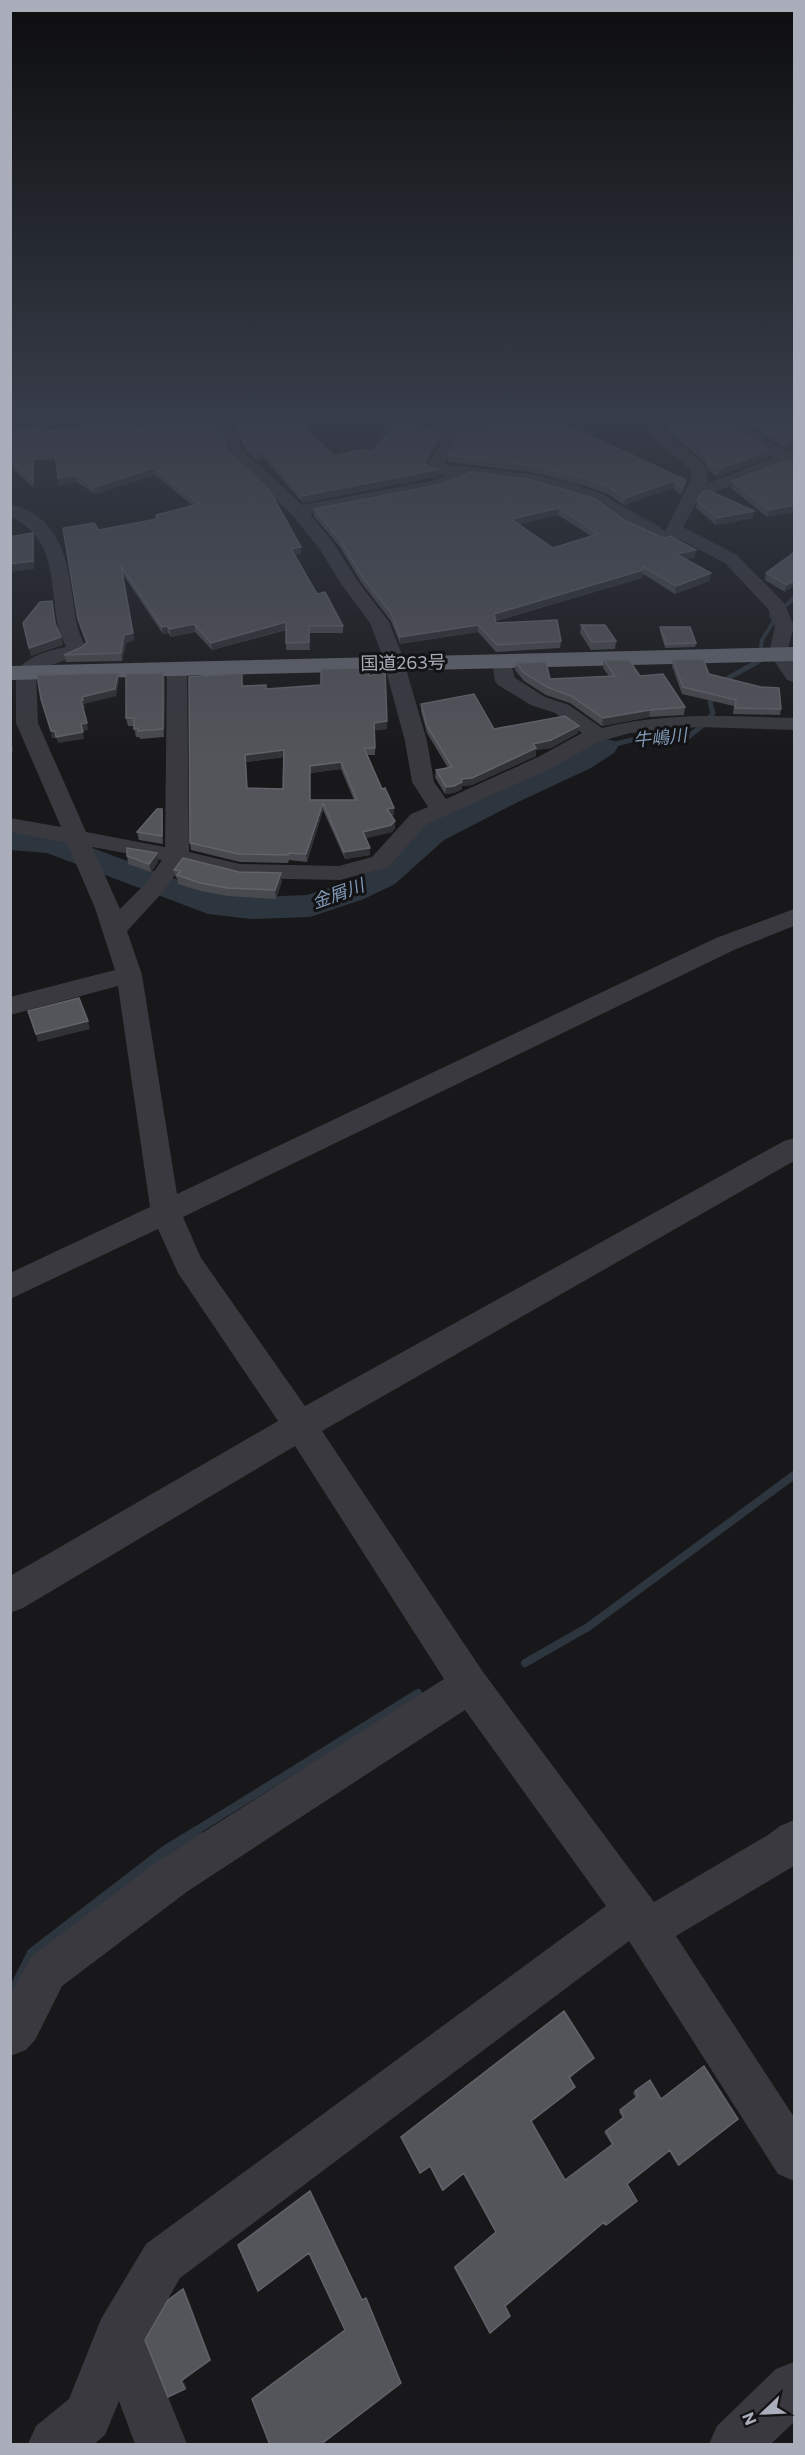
<svg xmlns="http://www.w3.org/2000/svg" width="805" height="2455" viewBox="0 0 805 2455" font-family="Commissioner,'Noto Sans JP',sans-serif">
<rect width="100%" height="100%" fill="#18181a"/>
<g fill="none" stroke-linecap="round" stroke-linejoin="round">
<path stroke="#2d363f" stroke-width="4" d="M382 448 384 438 404 415
M533 476 578 486
M623 508 660 529
M784 607 794 598
M760 654 762 640 774 621 771 615"/>
<path stroke="#2d363f" stroke-width="5" d="M721 682 759 661 760 652
M603 747 644 737H688L703 725 713 713 710 702 714 694"/>
<path stroke="#2d363f" stroke-width="8" d="M525 1663 588 1627 794 1475
M194 1832 418 1693"/>
<path stroke="#2d363f" stroke-width="10" d="M12 1993 32 1953 166 1850 197 1831"/>
<path fill="#2d363f" fill-rule="evenodd" d="M603 738 614 741 618 747 614 753 591 768 518 802 444 840 395 884 364 899 310 917 251 919 208 914 47 853 10 850V830L63 837 213 893 251 897 307 895 340 885 371 870 422 826 496 788 569 756 592 741Z"/>
<path fill="#39393f" fill-rule="evenodd" d="M213 415H229L243 451 302 505 433 481 448 475 428 472 426 468 444 437 415 434 413 431 417 415H433L430 427 470 428 471 415H487L483 436 459 438 444 464 530 474 582 487 607 496 638 518 665 531 692 478 690 469 648 434 640 415H656L661 429 704 464 708 478 706 484 773 458 720 425 718 422C729 410 776 414 792 418L794 421 786 426 749 419 739 423 785 451 794 447V469L785 465 699 498 683 527 737 555 784 603 794 626 788 648 794 663V682L787 680 769 653 775 626 768 609 725 563 677 538 665 542 659 541 626 526 595 504 570 495 529 484 471 477 437 490 310 514 333 542 359 583 389 622 401 652 427 741 434 782 446 799 538 757 582 733 555 713 531 705 498 685 495 681 492 661 495 657H509L515 678 545 697 569 705 602 728C665 712 729 716 794 718V730L698 727 630 733 598 742 554 767 427 824 388 867 340 880 240 878 183 864 162 893 127 931 142 975 177 1194 716 938 794 909V926L734 950 183 1217 201 1258 305 1406 784 1141 794 1138V1161L322 1431 483 1672 654 1902 768 1835 780 1826 794 1820V1866L676 1936 794 2117V2181L778 2174 629 1941 180 2278 145 2340 187 2444H135L119 2401 105 2435 94 2444H28L36 2426 69 2399 101 2319 146 2244 606 1906 465 1710 188 1891 62 1986 35 2040 26 2050 10 2056V1995L32 1956 158 1861 444 1679 295 1446 23 1608 10 1613V1576L278 1421 178 1273 158 1229 10 1299V1273L150 1207 118 986 10 1015V997L115 970 95 908 67 843 10 832V818L61 827 16 723V672C27 656 47 651 66 647 63 639 59 633 58 625 49 580 58 540 10 516V504C70 519 68 576 77 624 78 633 84 641 86 650 80 658 49 663 36 673L38 723 86 832 165 847 167 668 170 664H184L187 668 189 852 240 864 339 866 372 857 411 814 428 807 412 782 405 741 381 652 370 623 342 585 319 548 292 515 230 456ZM92 847 162 860 146 883 120 909Z
M794 2362V2422L771 2444H709L717 2426 776 2369Z"/>
<path fill="#646770" fill-rule="evenodd" d="M794 647V661L10 680V666Z"/>
</g>
<path fill="#494a4f" fill-rule="evenodd" d="M168 415H213L227 450 301 554 295 555 317 594 343 626V633H309L310 650H286V630L212 650 195 632 171 637 168 633 163 634 122 573 134 640 126 643 122 661 66 662 64 655 82 647 86 643 80 627 63 528 99 530 156 519 193 506 155 475 95 494 77 482 59 486 56 459 34 460V488L10 466V434L14 433V429L44 432 140 428 172 422Z
M231 415H301L307 427 305 428 334 456 373 450 412 426 413 428 440 432V439L426 465 428 467 440 469 439 476 303 503 263 457 257 461 245 450Z
M469 415 468 426 433 425V418Z
M531 415 530 418 531 419 686 480 685 487 681 495 673 488 624 505 608 494 583 485 531 472 448 462V455L485 431Z
M685 415H729L720 419 768 458 717 477 708 470 705 462 662 426 663 419Z
M745 417 787 422 795 421V446L785 448 744 423Z
M472 472 626 521 695 557 685 559 711 573 709 581 675 594 643 574 642 578 496 621V623L561 641 560 648 496 652 478 632 400 644 391 621 361 582 340 547 314 516V509L438 485ZM558 515 591 536 553 548 519 524Z
M732 481 795 512 767 517 731 488Z
M697 501 754 511 753 518 716 525 696 508Z
M795 552 785 592 765 580 766 573Z
M581 625 616 641 615 649 591 650 580 633Z
M660 627 696 643 695 647 665 648 660 631Z
M604 660 640 676 685 707 684 715 649 717 602 726 570 703 546 695 524 681 515 670 516 663 550 679 609 676 603 668Z
M673 660 709 674 781 709 780 715 733 714 734 706 682 694 672 666Z
M163 673 165 681 164 737 140 739 139 737H136L134 726H128L126 718Z
M243 681V686L266 689 387 729 375 730V755H367L382 789 394 808V815L391 816 395 828 392 832 366 838 370 848V855L345 859 323 810 307 862 289 860 288 863 240 862 191 850 190 843ZM284 757 283 789 247 788 246 762ZM341 769 354 800H310V773Z
M421 704 494 729 578 733 551 748 536 750V756L472 785 462 786V789L454 793 445 794 435 777 436 770 448 768 427 733 421 711Z
M162 809 163 817V844L139 840 137 832Z
M157 853 158 862 151 872 128 864 127 856Z
M174 870 281 873 282 881 276 899 228 896 201 891 178 884 177 878H176Z
M594 2058 570 2078 574 2088 531 2122 565 2180 612 2145 604 2132 623 2118 619 2112 636 2098 633 2093 635 2091 738 2119 678 2166 669 2151 627 2184 606 2225H604L603 2223 505 2306 490 2333 454 2268 496 2233 463 2174 442 2191 430 2167 420 2174 401 2137Z"/>
<path fill="#313235" d="M414 415H416L411 430V424Z
M717 415H729L716 422Z
M307 421V427L299 429V422Z
M440 432V439L424 469V462Z
M795 440V446L785 448 786 442Z
M263 450V457L257 461V454Z
M769 450 768 458 717 477 718 470Z
M33 453 34 460V488L33 481Z
M154 468 155 475 95 494 94 487Z
M440 469 439 476 303 503 302 496Z
M76 475 77 482 59 486 58 479Z
M686 480 685 487 681 495 682 488Z
M674 481 673 488 624 505 625 498Z
M795 505V512L767 517 769 510Z
M559 508 558 515 511 526V519Z
M754 511 753 518 716 525 717 518Z
M33 533 34 541V569L10 572V564Z
M301 547V554L291 556V549Z
M696 550 695 557 675 561 676 554Z
M643 570 642 578 494 621V614Z
M711 573 709 581 675 594 676 586Z
M795 580V585L785 592 787 585Z
M286 622 287 629 212 650 211 643Z
M194 624 195 632 171 637 170 629Z
M478 625V632L400 644V637Z
M167 626 168 633 163 634 162 627Z
M133 633 134 640 126 643 122 661 121 653 124 635Z
M61 637 63 645 31 656 29 648Z
M118 673 119 680 116 696 84 704 85 707H82L81 700 82 697Z
M163 673 165 681 164 737 163 729Z
M650 710 649 717 602 726 603 718Z
M387 721V729L374 730V723Z
M87 723 88 730 82 731 81 724Z
M579 726 578 733 551 748 536 750V756L472 785 462 786V789L454 793 445 794 446 787 461 779 533 744Z
M51 731H55L56 738H52Z
M83 732 84 739 58 743 56 737Z
M11 740 13 749 10 764V741Z
M284 750V757L246 762 245 755Z
M341 762V769L310 773V766Z
M323 803V810L307 862 306 854Z
M394 808V815L387 817V809Z
M162 809 163 817V844L162 836Z
M395 821V828L392 832 363 839V832Z
M370 848V855L345 859 344 852Z
M157 853 158 862 151 872 149 864Z
M281 873 282 881 276 899 275 890Z
M88 1021 90 1029 38 1042 36 1034Z
M183 2289 185 2290 211 2360 183 2380 187 2388 168 2397 181 2381Z"/>
<path fill="#54555b" stroke="#61636a" stroke-width="1.5" fill-rule="evenodd" d="M171 415H213L227 450 270 491 301 547 291 549 317 594 325 592 343 626H309V642L286 643V622L211 643 194 624 170 629 167 626 162 627 121 566 133 633 124 635 121 653 64 655 82 647 87 642 78 619 63 528 94 523 99 530 157 519 156 515 199 504 154 468 94 487 76 475 58 479 55 452 33 453V481L10 460V434L17 433 14 429 37 426 44 432 129 418 140 428 174 422Z
M233 415H301L307 421 299 422 334 456 354 451 373 450 399 424 404 415H414L411 424 413 428 440 432 424 462 428 467 440 469 302 496 263 450 257 454 244 443Z
M434 415H469L468 419 433 418Z
M488 415H530L529 417 531 419H554L686 480 682 488 674 481 625 498 609 487 583 478 531 465 448 455 461 433 485 431Z
M685 415H717L720 420 769 450 718 470 709 463 707 455 663 419Z
M750 415 787 422 795 421V440L786 442 745 417Z
M786 461 795 464V505L769 510 732 481Z
M472 472 529 479 595 499 626 521 659 536 666 538 670 536 696 550 676 554 711 573 676 586 642 566 643 570 494 614 496 623 557 620 561 641 497 645 478 625 400 637 391 613 361 575 340 540 314 509 438 485ZM559 508 598 534 553 548 511 519Z
M708 490 754 511 717 518 697 501 702 492Z
M33 533V561L10 564V537Z
M795 552V580L787 585 766 573Z
M52 601 55 623 61 637 29 648 23 623 40 602Z
M581 625H605L616 641 592 642Z
M660 627H690L696 643 666 644Z
M703 659 709 674 761 687 779 688 781 709 735 708 736 700 683 687 673 660Z
M604 660H629L640 676 663 674 685 707 650 710 603 718 571 696 547 687 524 673 516 663 546 662 550 679 615 676Z
M361 668 366 669 370 676 385 670 387 721 374 723 375 748H364L382 789 385 788 394 808 387 809 395 821 391 825 363 832 370 848 344 852 323 803 306 854 289 853 288 855 239 854 190 843 189 677 242 673V686L266 685V689L321 685V669ZM284 750 283 789 247 788 245 755ZM341 762 357 800H310V766Z
M118 673 115 689 82 697 83 700H81L87 723 81 724 83 732 56 737 55 731H51L41 699 37 675Z
M163 673V729L138 731V728L134 729V718H126V674Z
M474 694 494 729 565 716 579 726 551 740 533 744 536 748 472 778 461 779 462 782 454 786 446 787 436 770 452 767 427 726 421 704Z
M157 809H162V836L137 832Z
M127 848 157 853 149 864 127 856Z
M183 858 239 872 281 873 275 890 227 888 200 883 177 875 181 871 174 870Z
M79 998 88 1021 36 1034 28 1011Z
M564 2011 594 2058 569 2077 575 2087 531 2121 565 2180 613 2144 606 2131 624 2117 620 2110 638 2096 635 2091 650 2080 661 2099 704 2066 738 2119 679 2165 670 2150 627 2184 637 2201 606 2225 604 2222 505 2306 510 2316 490 2333 455 2267 496 2232 464 2173 443 2190 430 2166 420 2173 401 2137Z
M310 2191 362 2300 366 2298 401 2383 320 2445H270L252 2399 345 2330 309 2253 258 2291 238 2245Z
M183 2289 210 2360 181 2381 185 2389 168 2397 145 2340 168 2300Z"/>
<linearGradient id="sky" x2="0" y2="1"><stop stop-color="#0d0d0e"/><stop offset="0.55" stop-color="#373d49"/><stop offset="1" stop-color="#373d49" stop-opacity="0"/></linearGradient>
<rect width="805" height="759" fill="url(#sky)"/>
<g text-anchor="middle" stroke-width="6" stroke-linejoin="round" paint-order="stroke">
<g font-size="18" fill="#a9aeba" stroke="#131315">
<text transform="translate(403 663) rotate(-1)" y="6">国道263号</text>
</g>
<g font-size="18" font-style="italic" fill="#8099b6" stroke="#131315">
<text transform="translate(660 738) rotate(-6)" y="6">牛嶋川</text>
<text transform="translate(338 894) rotate(-20)" y="6">金屑川</text>
</g>
</g>
<rect width="805" height="2455" fill="none" stroke="#a9aeba" stroke-width="24"/>
<g transform="translate(763 2413) rotate(247)" stroke="#131315" stroke-width="4.5" paint-order="stroke">
<path d="M0-4.5L10 22L0 15L-10 22Z" fill="#a9aeba"/>
<text y="-9" font-size="16" font-weight="bold" text-anchor="middle" fill="#a9aeba">N</text>
</g>
</svg>
